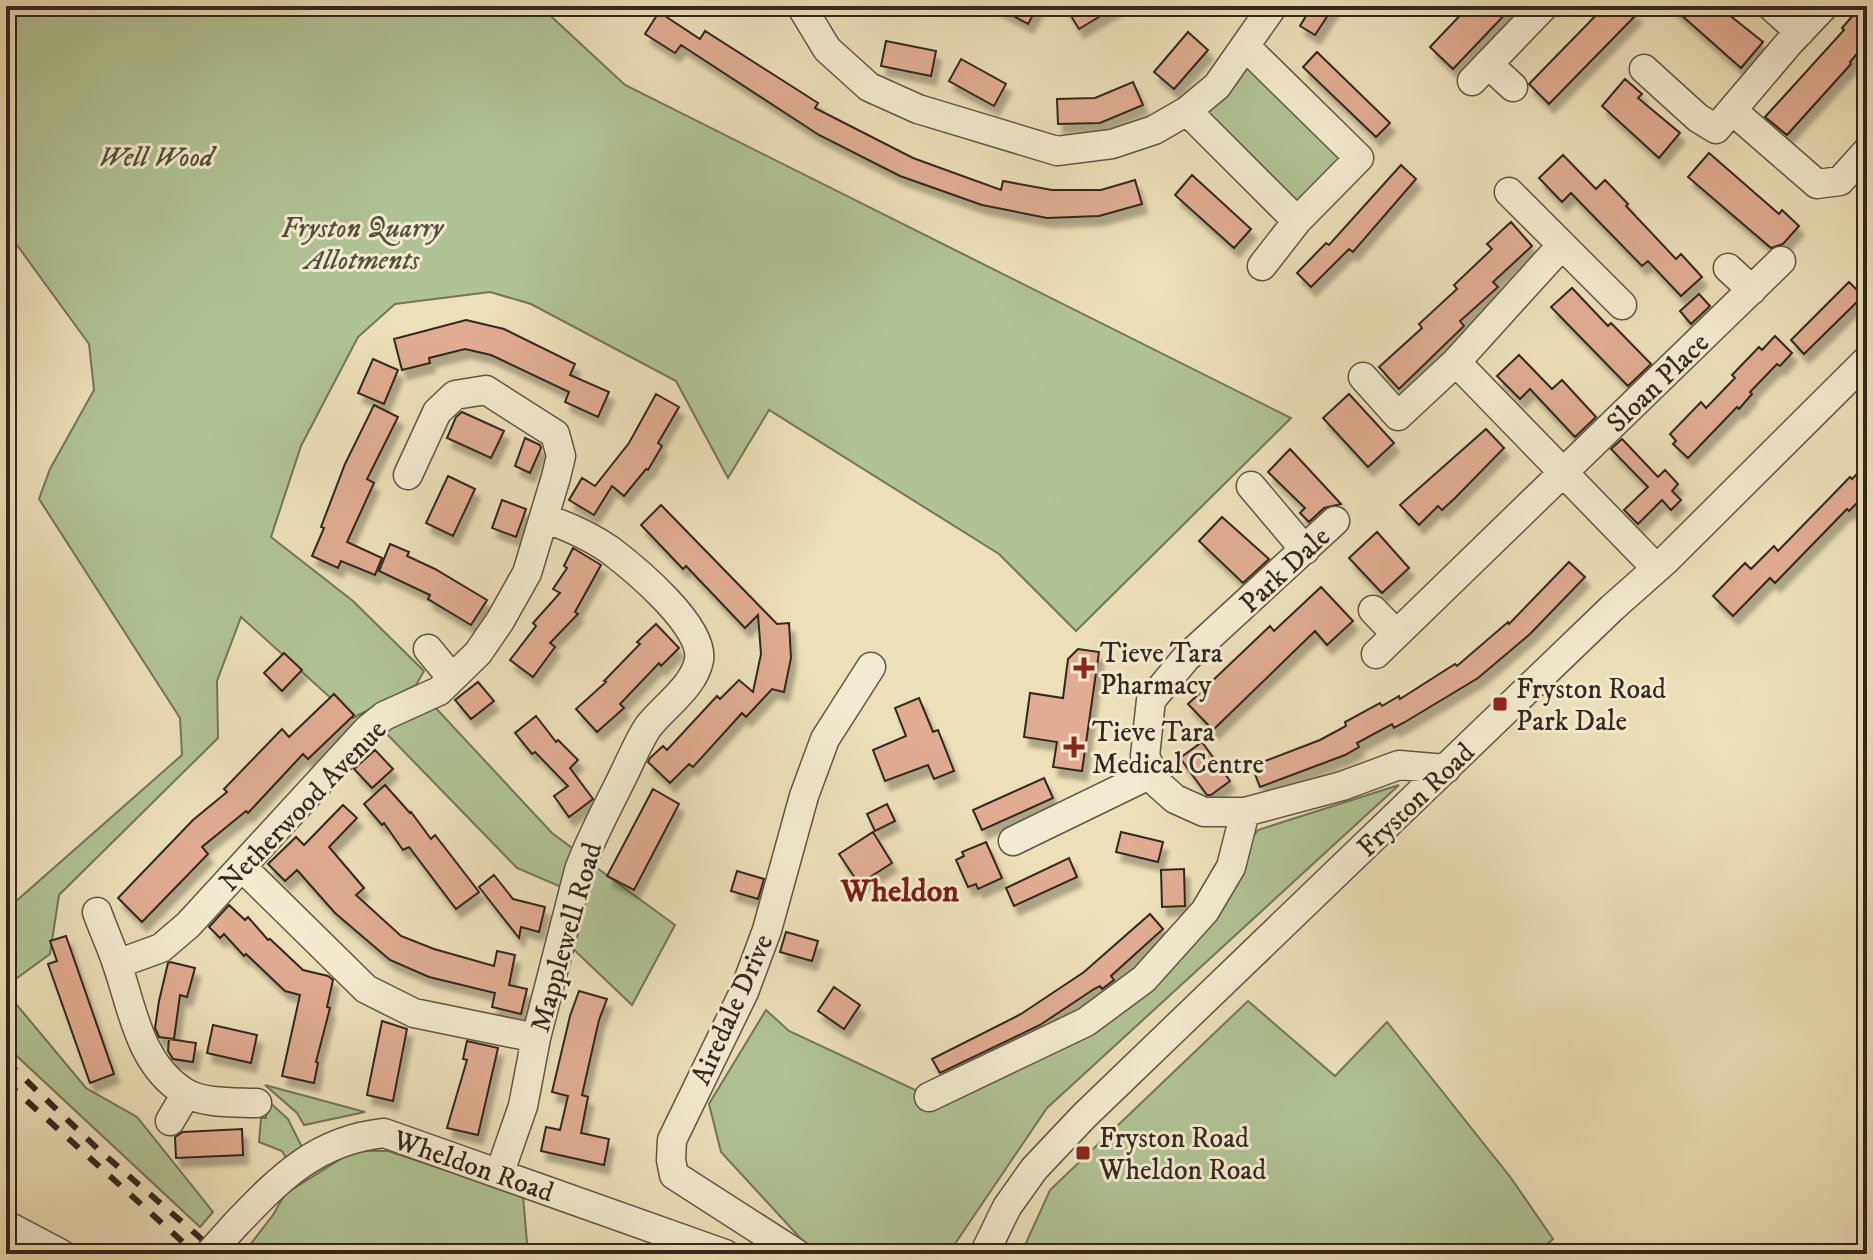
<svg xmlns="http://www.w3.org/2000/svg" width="1873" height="1260" viewBox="0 0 1873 1260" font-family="'IM FELL DW Pica',serif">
<defs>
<filter id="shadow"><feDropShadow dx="5" dy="9" stdDeviation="2" flood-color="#0004"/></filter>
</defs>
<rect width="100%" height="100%" fill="#ece0b8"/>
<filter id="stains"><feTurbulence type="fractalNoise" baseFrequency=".0025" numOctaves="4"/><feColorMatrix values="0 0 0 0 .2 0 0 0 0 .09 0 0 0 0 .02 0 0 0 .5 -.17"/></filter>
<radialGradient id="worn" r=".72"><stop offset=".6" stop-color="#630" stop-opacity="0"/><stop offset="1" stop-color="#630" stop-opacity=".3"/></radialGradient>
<path fill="#b1c394" stroke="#72765a" stroke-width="2" d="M6 6H540L625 85 1291 418 1076 631 999 554 769 410 728 478 676 381 531 304 490 292 395 304 358 337 301 446 271 537 353 601 424 671 416 685 353 718 241 617 217 681 218 738 59 895 50 954 6 986V910L182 755 180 718 39 499 50 469 94 390 89 344 6 230Z
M1246 47 1359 158 1297 221 1187 111Z
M433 705 552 833 572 848 561 887 517 868 383 730Z
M1399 785 1047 1108 948 1254 813 1252 721 1152 709 1104 766 1010 789 1031 930 1097 1086 1022 1231 867 1258 830Z
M593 865 675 925 632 1005 571 947Z
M6 992 86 1088 137 1117 213 1212 200 1227 6 1046Z
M1248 1001 1335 1076 1387 1022 1511 1178 1553 1239 1536 1254H1021L1050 1190Z
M265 1085 365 1112 304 1125 297 1113Z
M267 1100 288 1119 303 1149 286 1158 282 1151 259 1142 261 1118H266Z
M366 1151H388L523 1196 528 1254H251L246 1250 273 1215 285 1194 347 1155Z"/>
<path fill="#e1ac91" stroke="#322820" stroke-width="2" filter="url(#shadow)" d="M995 6H1038L1028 24Z
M1065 6H1117L1079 29Z
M1312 6H1334L1315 35 1300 26Z
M1469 6H1513L1453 69 1430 47Z
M1605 6H1628L1637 14 1549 104 1529 84Z
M1671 6H1718L1763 42 1741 68Z
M1861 6H1867V42L1850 62 1851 64 1787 135 1765 117 1844 30 1842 28Z
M659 12 700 39 705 31 818 103 815 108 913 158 1001 190 1003 181 1052 190H1101L1135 180 1142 204 1099 216 1047 218 982 205 900 176 819 135 681 45 675 53 645 34Z
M1188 32 1208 50 1174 89 1154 72Z
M886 41 936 51 931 76 881 66Z
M1317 52 1390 123 1376 137 1303 67Z
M961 59 1006 84 994 106 949 81Z
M1625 79 1642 94 1638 98 1680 133 1659 158 1602 106Z
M1133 82 1143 105 1100 123 1058 124 1057 99 1095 98Z
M1709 153 1779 214 1782 210 1799 226 1783 244 1771 248 1688 177Z
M1563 155 1596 189 1605 180 1628 204 1626 206 1676 259 1681 254 1702 277 1681 296 1648 261 1642 266 1571 193 1562 202 1539 178Z
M1401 165 1416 179 1353 252 1349 249 1311 287 1297 273 1326 243 1329 245Z
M1192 175 1251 229 1234 248 1175 195Z
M1511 222 1532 246 1493 282 1498 287 1460 321 1464 326 1399 389 1379 367 1422 328 1419 324 1457 289 1454 285 1492 249 1487 244Z
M1849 282 1863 296 1804 354 1791 340Z
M1572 288 1608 326 1611 323 1651 364 1628 386 1551 307Z
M1699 294 1710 306 1691 324 1680 311Z
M466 320 504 329 575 364 570 375 609 392 598 417 565 402 569 392 491 355 465 349 429 358 430 363 402 370 394 339Z
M1775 336 1792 353 1780 366 1777 364 1750 392 1752 394 1739 409 1737 407 1688 458 1673 444 1676 441 1670 434 1701 402 1706 408 1735 378 1732 375 1759 347 1762 350Z
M1519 355 1552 389 1562 380 1596 417 1575 437 1530 389 1520 399 1497 376Z
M373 359 398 370 384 404 358 393Z
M656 394 679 407 658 443 662 446 648 470 646 469 624 496 612 486 594 515 569 500 582 478 595 486 629 443Z
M1349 394 1394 443 1368 467 1323 418Z
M374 405 398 417 367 479 374 483 347 542 382 558 375 575 341 561 338 568 312 556 324 528 321 527 345 464Z
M462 412 504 431 491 458 447 438 456 417Z
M1486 429 1504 448 1455 498 1442 510 1438 506 1419 525 1400 505Z
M525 438 540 445 541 448 530 473 515 466Z
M1622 439 1658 477 1665 470 1678 484 1672 491 1681 500 1671 510 1662 500 1638 524 1624 510 1648 487 1611 449Z
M1290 449 1341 504 1324 508 1309 522 1300 513 1305 508 1268 472Z
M1867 464V493L1849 511 1847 509 1775 583 1770 578 1733 616 1713 596 1745 563 1751 569 1774 546 1778 551 1850 477 1852 479Z
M448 476 475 489 453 536 426 523Z
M502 500 526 509 516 537 492 528Z
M661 505 777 624 789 623 791 658 784 692 772 689 746 717 742 713 693 767 689 764 670 783 648 762 650 758 663 746 667 750 717 696 720 699 739 680 753 692 761 654 758 615 745 628 686 566 683 569 641 525Z
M1222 517 1269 559 1243 583 1199 541Z
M1377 532 1409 568 1382 593 1349 558Z
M390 544 409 552 407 556 435 569 487 600 471 625 428 599 430 595 379 571Z
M573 548 601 565 575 612 578 614 550 643 555 647 533 677 510 660 536 626 533 623 560 593 553 589 567 568 564 566Z
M1569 562 1585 577 1530 634 1478 678 1405 722 1394 728 1392 724 1357 743 1359 747 1345 755 1260 787 1252 766 1320 740 1346 726 1345 722 1380 703 1382 706 1399 696 1400 699 1455 664 1457 666 1508 622 1509 624Z
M1321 587 1353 621 1327 645 1315 631 1213 730 1188 704 1270 626 1274 631Z
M656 624 679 648 661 666 659 663 620 704 624 708 597 732 576 709 606 682 604 681 640 644 637 642Z
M1078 649 1099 652 1082 771 1053 767 1057 742 1024 737 1030 693 1063 698 1068 659Z
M284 653 302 670 282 691 264 673Z
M478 682 494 701 471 719 455 700Z
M334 694 354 715 308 759 303 754 248 813 246 811 202 847 208 854 142 922 118 898 193 820 227 792 224 789 282 729 289 737Z
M919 698 933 732 938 730 954 771 934 779 928 765 885 781 873 750 906 736 895 708Z
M536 716 556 742 558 740 578 760 570 768 593 799 569 817 554 796 568 786 535 752 532 754 515 733Z
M1202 742 1230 781 1211 795H1207L1180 758Z
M375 750 393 769 372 788 354 769Z
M1044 778 1053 798 982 830 973 810Z
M385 785 410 813 411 812 431 839 435 835 479 892 456 909 409 847 403 850 384 823 382 825 364 804Z
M653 789 679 804 634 890 607 876Z
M887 804 895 821 875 831 867 814Z
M343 805 357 818 329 847 364 888 356 895 401 936 434 949 494 966 497 951 515 955 509 985 527 989 521 1014 492 1007 495 993 429 977 390 960 335 913 297 870 285 881 268 864 296 837 304 845Z
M873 832 892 863 859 884 839 854Z
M1121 832 1163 842 1158 862 1116 852Z
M986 842 1002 878 978 889 976 884 968 887 956 860 964 856 962 852Z
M1069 858 1077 877 1014 906 1006 888Z
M1184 869 1185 906 1162 907 1161 870Z
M737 871 764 879 758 899 731 891Z
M494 875 513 899 545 907 539 932 521 927 519 938 479 887Z
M229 905 245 920 248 917 268 940 270 939 303 970 328 976 333 980 327 1007 330 1008 316 1062 318 1063 314 1083 282 1076 300 995 285 991 246 954 244 956 224 934 220 938 209 927Z
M1150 914 1163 929 1111 976 1114 980 1102 989 1100 986 1094 989 1040 1025 940 1073 932 1059 1021 1014 1084 972Z
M786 932 818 941 812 961 780 952Z
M66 936 114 1074 90 1083 48 964 57 961 50 941Z
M170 962 195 968 187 997 180 995 174 1039 159 1037 155 1028 159 1001 168 963Z
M834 987 860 1005 844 1029 818 1011Z
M579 991 607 999 599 1020 582 1095 588 1097 581 1133 609 1139 604 1165 541 1151 546 1127 560 1130 568 1096 552 1092 570 1016Z
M382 1021 407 1029 393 1101 367 1095Z
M213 1025 257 1035 251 1063 207 1053Z
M169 1039 196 1043 193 1062 173 1059 168 1051Z
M467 1041 498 1048 478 1135 447 1128 467 1060 463 1059Z
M242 1129 243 1155 176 1158 175 1137 183 1132Z"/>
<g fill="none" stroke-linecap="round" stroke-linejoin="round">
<defs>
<path id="minor" d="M801 6 827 49 869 87 918 109 1057 151 1112 144 1154 130 1187 111 1217 86 1273 6
M1771 6 1800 32
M1488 64 1513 87
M1644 69 1698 118 1716 129 1789 43 1824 6
M1472 81 1544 6
M1187 111 1297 221 1359 158 1246 47
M1733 111 1817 184 1840 181 1867 151
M1509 192 1622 305
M1262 266 1297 221
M1728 268 1752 290
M1456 362 1656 568
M1363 377 1398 416 1456 362 1562 245
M1251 486 1305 550
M1335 521 1186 658 1151 700 1145 756 1157 783 1175 799 1204 812H1245L1342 786 1399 765 1446 769
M1373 610 1396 634
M428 649 452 678
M1376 654 1781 261
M1013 841 1153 773
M242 867 366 989 414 1013 536 1038
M97 912C103 929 111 946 117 964 133 1010 139 1063 184 1092 203 1104 235 1102 257 1103
M117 964 161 948 188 925 368 729 384 716 439 691 478 653 500 621 527 573 556 477 561 456 555 434 486 390 455 395 437 412 408 475
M929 1097 1086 1022 1144 979 1205 911 1231 867 1245 812
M170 1121 186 1094
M500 1172 523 1106 536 1038 579 870C591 837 608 807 623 776 631 760 638 742 648 727 664 706 694 687 699 660 705 627 635 569 610 550 590 536 567 526 544 518
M236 1224C280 1178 317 1140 384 1133L725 1254
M6 1225 61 1254
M797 1254 674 1175 671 1160 672 1140 744 992 767 930 804 796 825 739 871 667
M984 1254 1007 1207 1034 1169 1084 1116 1612 608 1665 561 1867 360"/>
</defs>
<use href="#minor" stroke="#605646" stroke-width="31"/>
<use href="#minor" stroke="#f3ebd1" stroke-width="28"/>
<path stroke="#322820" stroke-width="6" stroke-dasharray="14 14" stroke-linecap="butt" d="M6 1061 100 1151 219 1254
M6 1082 196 1254"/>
<defs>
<path id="minor-bridge" d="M209 1254 236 1224"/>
</defs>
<use href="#minor-bridge" stroke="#605646" stroke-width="31" stroke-linecap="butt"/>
<use href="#minor-bridge" stroke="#f3ebd1" stroke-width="28"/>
</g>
<g fill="#8f2418" stroke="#f3ebd1" stroke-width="3">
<path d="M1080 656h8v8h8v8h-8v8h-8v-8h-8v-8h8z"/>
<rect x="1492" y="696" width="16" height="16" rx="4"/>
<path d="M1070 735h8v8h8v8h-8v8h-8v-8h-8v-8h8z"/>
<rect x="1075" y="1145" width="16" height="16" rx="4"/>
</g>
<g text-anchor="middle" stroke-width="6" stroke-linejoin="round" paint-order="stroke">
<g font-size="28" font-style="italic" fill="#524f3d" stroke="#f3ebd1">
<text x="156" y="166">Well Wood</text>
<text x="362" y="237">Fryston Quarry<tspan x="362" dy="32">Allotments</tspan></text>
</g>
<g font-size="28" fill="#322820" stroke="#f3ebd1">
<text transform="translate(1657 382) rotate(-44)" y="10">Sloan Place</text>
<text transform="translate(1284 569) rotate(-43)" y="10">Park Dale</text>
<text transform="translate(1415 799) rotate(-44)" y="10">Fryston Road</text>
<text transform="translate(302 805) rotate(-46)" y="10">Netherwood Avenue</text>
<text transform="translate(565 937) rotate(-74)" y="10">Mapplewell Road</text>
<text transform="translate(731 1009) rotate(-66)" y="10">Airedale Drive</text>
<text transform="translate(474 1165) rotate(19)" y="10">Wheldon Road</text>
</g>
<g font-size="28" fill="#322820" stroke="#f3ebd1" text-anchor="start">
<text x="1100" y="662">Tieve Tara<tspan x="1100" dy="32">Pharmacy</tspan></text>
<text x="1516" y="698">Fryston Road<tspan x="1516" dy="32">Park Dale</tspan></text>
<text x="1092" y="741">Tieve Tara<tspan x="1092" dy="32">Medical Centre</tspan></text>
<text x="1099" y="1147">Fryston Road<tspan x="1099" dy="32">Wheldon Road</tspan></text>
</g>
<g font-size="32" font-weight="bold" fill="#7a1f14" stroke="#f3ebd1">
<text x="900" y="901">Wheldon</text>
</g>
</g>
<rect width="1873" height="1260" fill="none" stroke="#ece0b8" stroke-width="32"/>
<rect x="8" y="8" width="1857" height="1244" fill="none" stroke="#322820" stroke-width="4"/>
<rect x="16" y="16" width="1841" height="1228" fill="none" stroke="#322820" stroke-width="2"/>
<rect width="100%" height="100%" filter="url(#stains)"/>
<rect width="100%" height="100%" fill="url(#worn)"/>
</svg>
